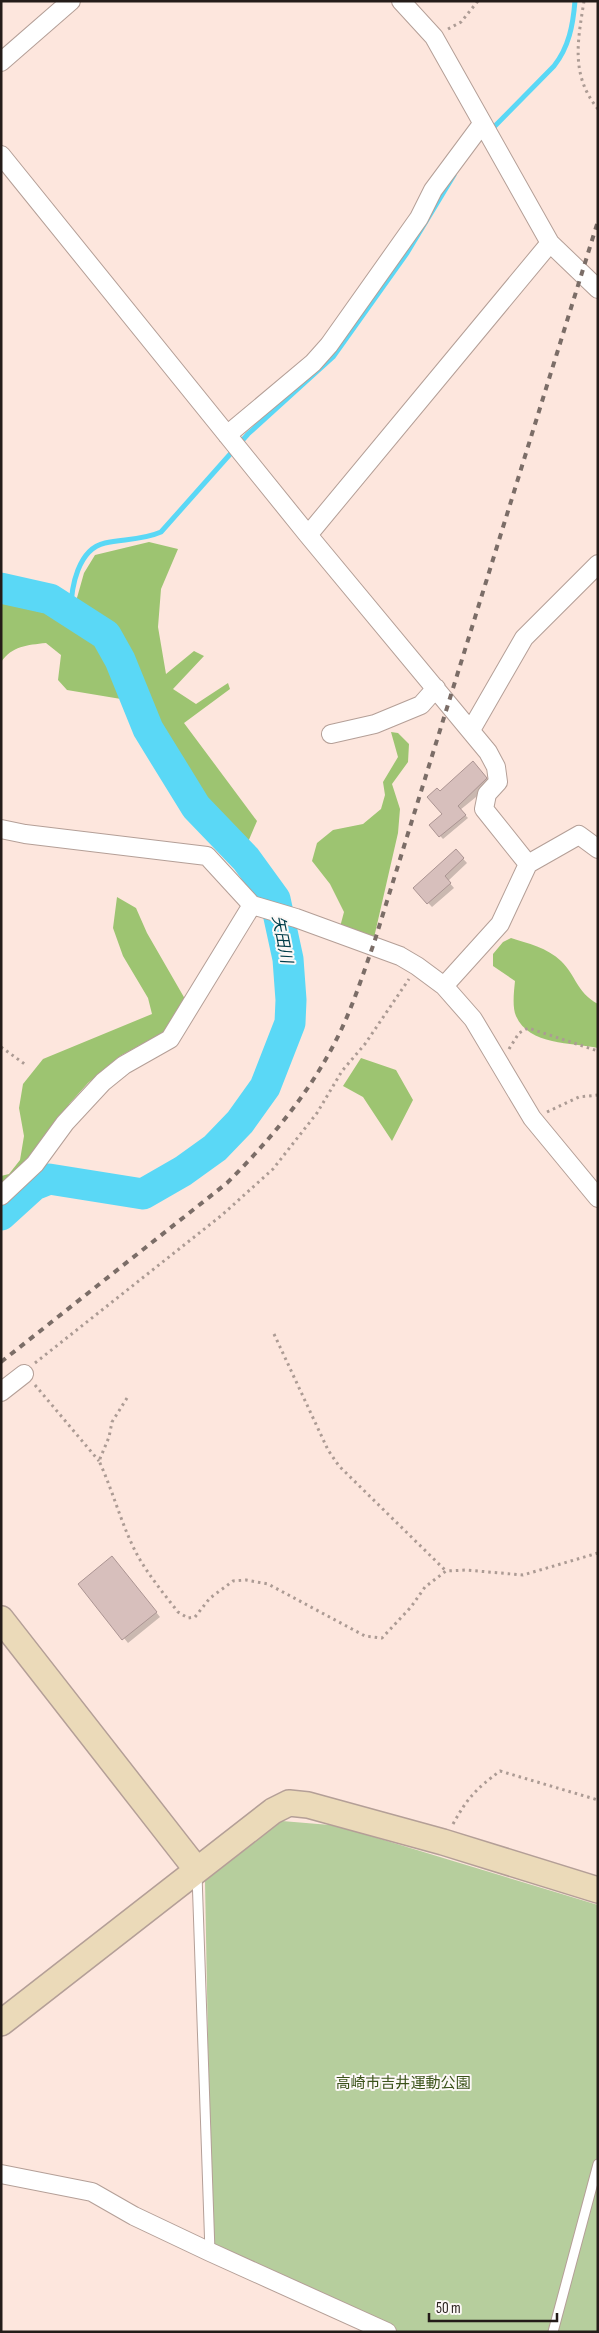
<svg xmlns="http://www.w3.org/2000/svg" width="599" height="2333" viewBox="0 0 599 2333" font-family="'Sofia Sans Condensed','Noto Sans JP',sans-serif">
<rect width="100%" height="100%" fill="#fde6dd"/>
<path fill="#b6ce9d" d="M282 1821 330 1825 351 1830 598 1905V2332H370L212 2261 205 1881Z"/>
<path fill="#9dc471" d="M149 542 178 549 161 589 158 627 166 674 194 651 204 656 173 689 196 704 228 683 230 689 184 723 257 821 245 849 208 806 182 765 151 704 67 690 58 680 61 655 46 643C27 645 12 646 1 662V603L71 619 84 573 95 555Z
M391 732 398 733 409 744 408 762 392 784 400 809 398 833 373 942 340 927 344 912 330 884 312 861 317 843 333 830 363 824 381 809 385 795 383 782 398 757Z
M117 897 136 908 147 933 185 999 175 1019 164 1032 120 1056 88 1083 70 1103 29 1163 1 1189V1176L9 1174 20 1160 24 1136 19 1108 23 1084 43 1059 152 1014 148 998 123 956 113 928Z
M511 938C527 943 548 948 561 961 576 975 576 992 598 1004V1048C572 1042 529 1046 516 1016 512 1007 514 991 515 981L493 966V954L503 942Z
M361 1058 396 1070 413 1100 392 1141 363 1097 343 1086Z"/>
<path fill="#0003" d="M473 763 489 780 481 793 460 810 468 818 443 839 431 826 443 815 440 792Z
M456 851 467 863 448 881 454 888 432 907 414 888Z
M116 1562 160 1617 128 1643 80 1584Z"/>
<g fill="none" stroke-linecap="round" stroke-linejoin="round">
<path stroke="#5ad8f6" stroke-width="5" d="M491 130 554 66C569 47 573 25 575 1
M71 611C71 587 78 549 105 543 124 539 143 540 161 532L248 434 333 357 407 253 454 175"/>
<path stroke="#5ad8f6" stroke-width="31" d="M1 588 50 599 106 635 120 660 148 729 196 807 246 859 275 899 288 959 291 1000 290 1023 265 1087 240 1122 215 1148 183 1171 143 1194 49 1179 34 1185 1 1215"/>
</g>
<path fill="#d7bfbc" stroke="#ab9492" d="M473 761 487 778 458 806 466 815 439 837 429 825 442 814 427 797 437 788 440 791Z
M456 849 464 858 445 876 451 883 427 904 413 888Z
M112 1556 157 1612 122 1640 78 1584Z"/>
<g fill="none" stroke-linecap="round" stroke-linejoin="round">
<defs>
<path id="lane" d="M197 1875 210 2252
M553 2332 598 2164"/>
<path id="street" d="M401 1 434 37 550 243 598 289
M1 62 71 1
M1 155 308 535 488 752 496 767 498 782 487 794 484 809 528 864
M227 435 313 363 329 345 419 218 433 190 482 124
M308 535 550 243
M471 730 524 638 598 564
M331 734 375 724 421 705 436 688
M1 829 25 834 207 856 252 905 296 918 400 956 417 966 444 986 473 1019 532 1118 598 1198
M444 986 500 924 528 864 579 835 598 849
M1 1196 35 1164 65 1123 103 1082 124 1065 170 1039 252 905
M1 1392 24 1374
M1 2174 92 2192 134 2216 210 2252 387 2332"/>
<path id="secondary" d="M1 1619 197 1870
M1 2023 273 1811 289 1803 308 1805 443 1842 598 1890"/>
</defs>
<use href="#lane" stroke="#b49f97" stroke-width="11"/>
<use href="#street" stroke="#b49f97" stroke-width="20"/>
<use href="#secondary" stroke="#b49f97" stroke-width="28"/>
<path stroke="#ac9b94" stroke-width="3" stroke-dasharray="2.5 4" stroke-linecap="butt" d="M584 1C578 40 570 75 598 109
M448 29 461 22 478 1
M1 1047 26 1065
M509 1049 519 1033 528 1028 598 1051
M547 1112 579 1097 598 1095
M274 1334 328 1450 339 1466 446 1571
M35 1363 222 1215 273 1169 317 1113 342 1071 365 1044 409 979
M35 1385 99 1461
M127 1398 112 1422 109 1437 99 1461C114 1493 122 1528 139 1558 150 1577 164 1594 178 1612L188 1618 195 1617 210 1598 233 1581 246 1580 268 1584 365 1636 382 1638 411 1607 425 1587 446 1571 466 1570 523 1575 598 1553
M453 1824C468 1797 476 1789 500 1771L598 1800"/>
<use href="#lane" stroke="#fff" stroke-width="9"/>
<use href="#street" stroke="#fff" stroke-width="18"/>
<use href="#secondary" stroke="#ebdab9" stroke-width="25"/>
<path stroke="#7b6d67" stroke-width="4" stroke-dasharray="6 6" stroke-linecap="butt" d="M1 1362 227 1183C273 1137 314 1088 342 1028 355 1000 364 971 374 943L598 221"/>
</g>
<g text-anchor="middle" stroke-width="4" stroke-linejoin="round" paint-order="stroke">
<g font-size="15" fill="#3a5219" stroke="#fcf8f6">
<text x="403" y="2088">高崎市吉井運動公園</text>
</g>
<g font-size="16" font-style="italic" fill="#003d49" stroke="#fcf8f6">
<text transform="translate(283 939) rotate(79)" y="6">矢田川</text>
</g>
</g>
<rect width="599" height="2333" fill="none" stroke="#241c19" stroke-width="5"/>
<path d="M429 2313v8h128v-8" fill="none" stroke="#241c19" stroke-width="2.5"/>
<text x="436" y="2313" font-size="15" fill="#241c19" stroke="#fcf8f6" stroke-width="4" paint-order="stroke">50 m</text>
</svg>
